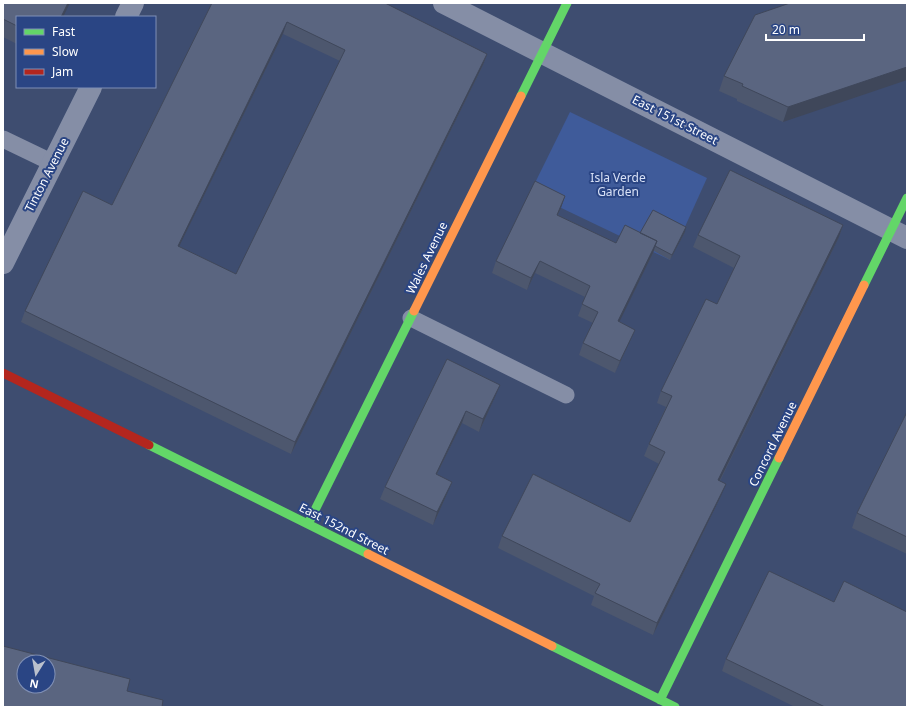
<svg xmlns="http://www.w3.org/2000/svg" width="910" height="710" viewBox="0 0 910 710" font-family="'Noto Sans',sans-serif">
<rect width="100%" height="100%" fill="#3e4d70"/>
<path fill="#3f5b9a" d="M570 112 707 178 670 260 530 193Z"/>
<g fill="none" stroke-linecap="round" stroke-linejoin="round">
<path stroke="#858ea6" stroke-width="17" d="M3 139 53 163
M411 318 566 395"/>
<path stroke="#858ea6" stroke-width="22" d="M444 3 907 238
M126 17 133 3
M3 263 91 87"/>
<path stroke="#63d668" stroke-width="9" d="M521 96 567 3
M864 285 907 198
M149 445 368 554
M308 524 414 311
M552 646 675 707
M660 700 779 458"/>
<path stroke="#ff974d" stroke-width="9" d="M414 311 521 96
M779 458 864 285
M368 554 552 646"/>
<path stroke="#b3261e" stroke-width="9" d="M3 373 149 445"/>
</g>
<path fill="#4d576e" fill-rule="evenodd" d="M3 3 17 17V44L3 37Z
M212 3 487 54 483 65 291 454 21 322 25 311 112 205ZM283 34 340 61 236 274 179 246Z
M907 3 783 122 737 101V99L719 91 724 76Z
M565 196 558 215 616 243 640 233 685 232 670 260 654 251 619 322 630 341 615 373 579 355 583 343 593 323 578 316 585 297 535 273 527 290 492 273 496 261Z
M843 225 839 237 720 481 721 496 653 635 591 605 594 596 498 548 502 536 630 522 659 464 644 456 649 444 666 407 657 403 661 391 717 304 734 268 693 247 698 235Z
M447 359 495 397 479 432 462 423 437 474 447 494 433 525 380 499 385 487Z
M907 412V554L852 528 857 513Z
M834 602 907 707H795L722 671 726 659Z"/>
<path fill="#3f475a" d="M68 3H70L63 17H61Z
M287 22 283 34 174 257 178 246Z
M487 54 483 65 291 454 295 442Z
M907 67V80L783 122 788 107Z
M565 196 561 208 552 226 557 215Z
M843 225 839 237 714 492 718 480Z
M686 227 685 232 670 260 672 255Z
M657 241 653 253 614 333 618 321Z
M540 261 535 273 527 290 531 278Z
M635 330 630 341 615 373 620 361Z
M500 385 495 397 479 432 483 419Z
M466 411 462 423 431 486 436 474Z
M452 482 447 494 433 525 437 512Z
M726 484 721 496 653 635 657 623Z"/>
<path fill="#5a6580" stroke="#3f475a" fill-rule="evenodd" d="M3 3H68L61 17H17V26L3 19Z
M212 3H385L487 54 295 442 25 311 83 191 112 205ZM287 22 345 50 236 274 178 246Z
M790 3H907V67L788 107 742 86 743 84 724 76 755 15Z
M730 170 843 225 718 480 726 484 657 623 595 593 600 584 502 536 533 474 630 522 665 452 649 444 672 396 661 391 706 299 717 304 740 256 698 235Z
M535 181 565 196 557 215 616 243 625 225 657 241 618 321 635 330 620 361 583 343 598 312 582 304 590 286 540 261 531 278 496 261Z
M653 210 686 227 672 255 655 246 657 241 640 233Z
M447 359 500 385 483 419 466 411 436 474 452 482 437 512 385 487Z
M907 412V537L857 513Z
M769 571 834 602 844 581 907 612V707H825L726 659Z
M3 646 130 679 127 691 163 700 162 707H3ZM24 662H48V686H24Z"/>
<g text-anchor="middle" stroke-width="4" stroke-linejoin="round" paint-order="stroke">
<g font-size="12" fill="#fff" stroke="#2a4584">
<text transform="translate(675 120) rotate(27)" y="4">East 151st Street</text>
<text transform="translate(47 175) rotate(-63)" y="4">Tinton Avenue</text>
<text transform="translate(427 258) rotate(-64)" y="4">Wales Avenue</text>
<text transform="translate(773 444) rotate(-64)" y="4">Concord Avenue</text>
<text transform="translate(344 529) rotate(27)" y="4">East 152nd Street</text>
</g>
<g font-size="12" fill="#d8e1f6" stroke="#2a4584">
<text x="618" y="182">Isla Verde<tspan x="618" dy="14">Garden</tspan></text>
</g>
</g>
<rect width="910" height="710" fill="none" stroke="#ffffff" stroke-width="8"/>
<rect x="16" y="16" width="140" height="72" fill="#2a4584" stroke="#7f8fb5"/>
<rect x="24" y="29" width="20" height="6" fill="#63d668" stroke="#7f8fb5"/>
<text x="52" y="36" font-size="12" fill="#ffffff">Fast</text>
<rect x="24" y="49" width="20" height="6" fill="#ff974d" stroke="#7f8fb5"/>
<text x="52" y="56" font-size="12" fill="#ffffff">Slow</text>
<rect x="24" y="69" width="20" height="6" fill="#b3261e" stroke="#7f8fb5"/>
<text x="52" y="76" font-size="12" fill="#ffffff">Jam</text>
<g transform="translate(36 674) rotate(191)"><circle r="19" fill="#2a4584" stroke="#7f8fb5"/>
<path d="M0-3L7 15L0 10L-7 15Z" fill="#bbc1cd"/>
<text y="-6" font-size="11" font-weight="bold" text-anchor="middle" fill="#ffffff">N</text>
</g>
<path d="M766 34v6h98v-6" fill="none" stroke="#ffffff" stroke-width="2"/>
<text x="772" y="34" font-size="12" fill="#ffffff" stroke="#2a4584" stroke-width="3" paint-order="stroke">20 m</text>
</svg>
